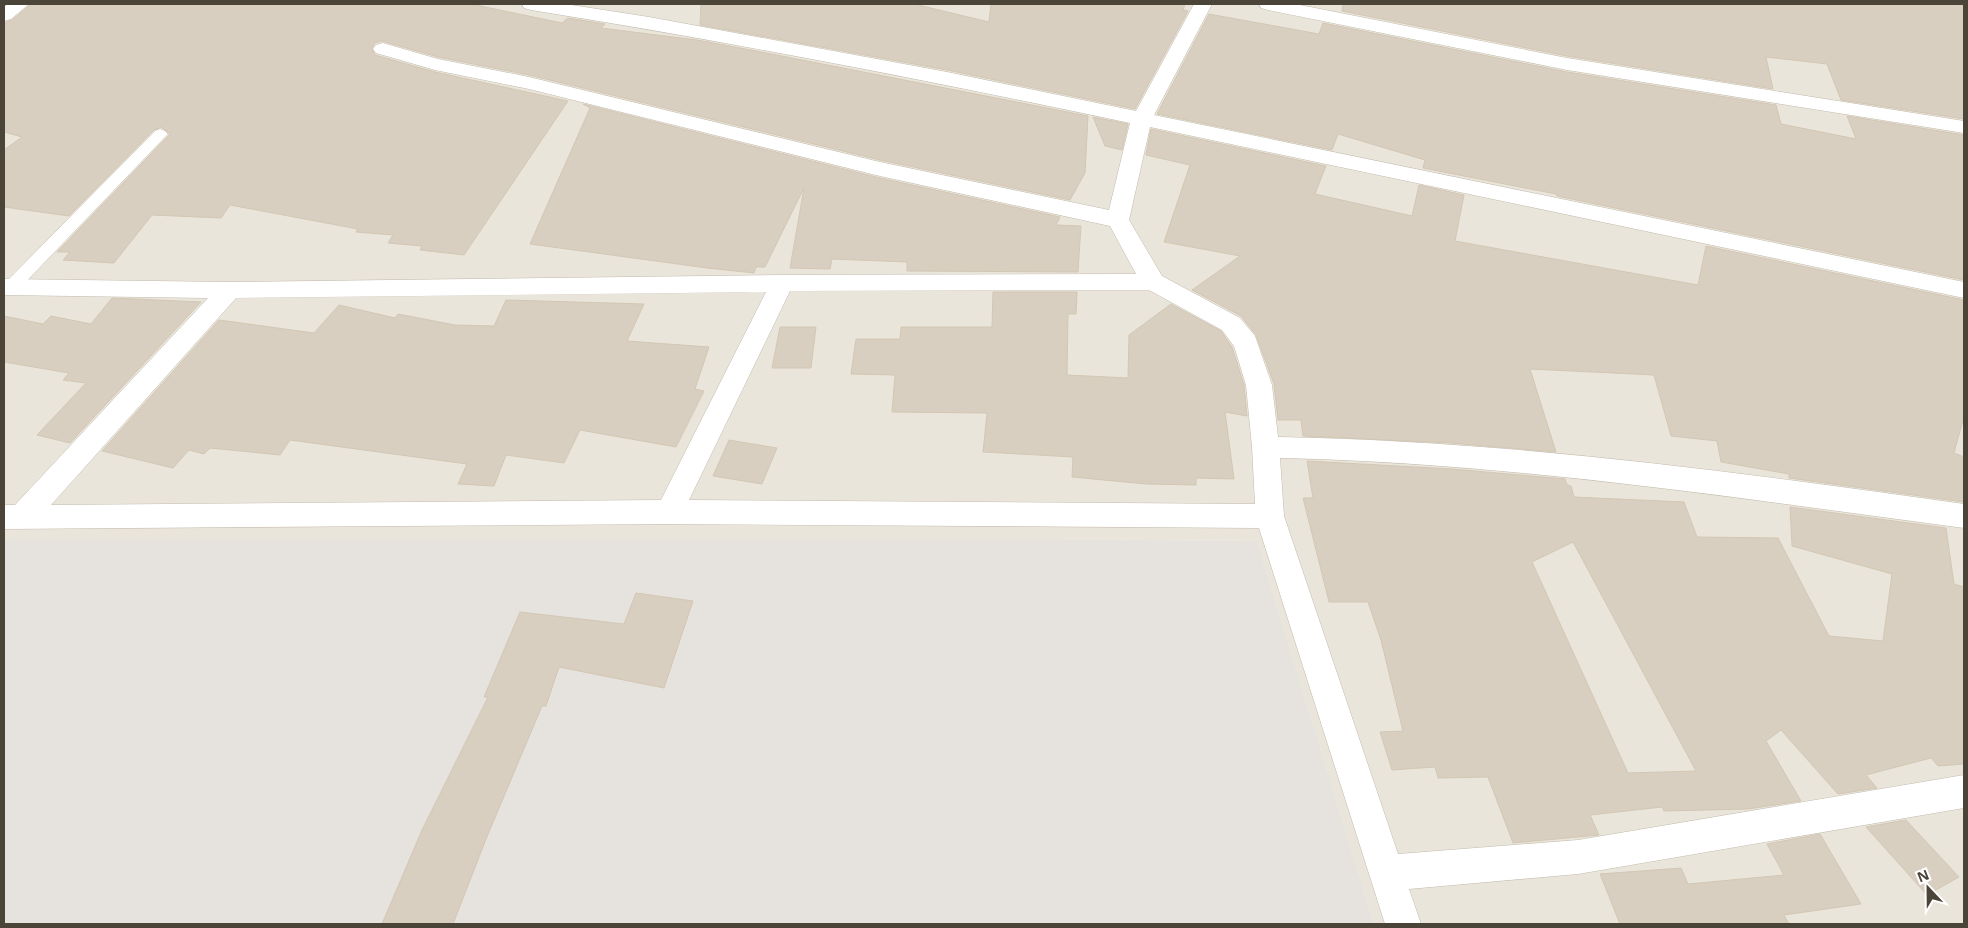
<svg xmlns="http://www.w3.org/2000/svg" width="1968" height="928" viewBox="0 0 1968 928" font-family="'Open Sans',sans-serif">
<rect width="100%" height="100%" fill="#f6f3ec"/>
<path fill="#eae5da" d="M4 4H1964V924H1374L1257 541 1044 539H4Z"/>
<path fill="#e6e2dd" d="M4 539H1044L1257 541 1374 924H4Z"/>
<path fill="#d8cfc1" stroke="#d3c7b4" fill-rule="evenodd" d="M31 4H471L562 23 568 18 605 24 601 28 697 40 756 51 1088 116 1085 173 1070 200 880 160 529 75 438 57 382 41 375 43 372 48 375 55 435 72 568 101 464 255 420 250 422 246 388 243 393 235 356 232 358 229 230 205 221 218 152 215 114 263 63 260 70 252H57L170 134 161 127 154 130 69 216 4 207V150L22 137 4 132V23L12 20Z
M701 4H914L989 22 991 4H1185L1183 10 1188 11 1135 109 947 70 700 25Z
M1343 4H1964V119L1841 100 1827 64 1766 57 1773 89 1567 56 1342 11Z
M1209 14 1319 34 1323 23 1567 72 1776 105 1781 124 1856 139 1847 116 1964 135V280L1557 196 1556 194 1423 168 1425 160 1338 134 1332 150 1157 114Z
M583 104 880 178 1060 217 1056 225 1081 226 1078 272 907 271V262L832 259 830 269 790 268 804 188 765 267H756L754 273 707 268 530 244 590 108Z
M1093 117 1128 124 1122 150 1105 146Z
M1151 129 1326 166 1315 194 1412 216 1419 185 1464 195 1455 241 1698 285 1706 246 1964 300V416L1954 453 1964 457V502L1789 478V474L1721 462 1717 441 1671 436 1654 375 1530 369 1556 452 1450 443 1303 436 1301 420H1278L1274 384 1256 335 1241 316 1192 290 1240 256 1164 242 1190 165 1146 155Z
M993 292H1077L1076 314H1068L1067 375 1128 378 1129 335 1171 304 1221 331 1232 347 1244 385 1247 416 1225 412 1234 479 1196 478V485L1146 484 1072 477 1073 457 983 452 987 413 892 412 895 375 851 374 856 339H900L901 327H992Z
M112 298 201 302 70 443 37 435 86 383 63 380 69 373 4 362V316L43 324 51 316 91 324Z
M506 300 644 304 627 341 709 347 695 389 704 391 676 447 580 430 564 463 506 455 494 486 458 484 467 464 290 440 280 455 210 448 204 454 189 450 173 468 102 451 219 320 314 333 339 305 395 318 398 314 455 325 494 326Z
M780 327H816L811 368H772Z
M729 440 777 448 762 484 713 476Z
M1307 461 1452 469 1565 479 1567 485 1571 486 1574 497 1684 502 1697 537 1778 538 1829 636 1883 641 1892 574 1792 546 1790 507 1946 528 1954 584 1964 587V764L1938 766 1931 758 1866 775 1877 788 1838 794 1781 730 1766 741 1801 801 1748 809 1664 811 1662 807 1590 815 1599 835 1513 843 1488 777 1438 778 1435 767 1392 770 1380 732 1403 731 1381 640 1368 602H1329L1303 498H1313ZM1573 542 1696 771 1628 773 1532 562Z
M636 593 693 601 664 688 559 667 546 706H542L486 839 453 924H382L422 830 488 697H484L520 612 624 624Z
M1906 820 1959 877 1927 895 1866 827Z
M1820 834 1861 904 1784 915 1789 924H1620L1600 874 1681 868 1688 884 1784 875 1767 844Z"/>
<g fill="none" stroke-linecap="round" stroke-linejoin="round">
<defs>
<path id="service" d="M160 129 165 131 168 134 165 137 17 291 11 293 5 291V283L155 131Z"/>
<path id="minor" d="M8 4H29L11 19 4 21V7Z
M522 4H565L649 17 947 72 1136 111 1194 4H1212L1154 115 1964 282V298L1150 127 1129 220 1162 276 1240 318 1255 336 1272 385 1278 437C1508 441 1737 472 1964 504V528C1737 498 1510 463 1280 458L1284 516 1398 854 1578 840 1964 775V808L1578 874 1409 889 1421 924H1385L1259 528 669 524 4 529V505H15L208 298 4 295V279L230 282 782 275 1136 274 1110 226 880 176 529 89 435 70 376 53 373 49 376 45 383 43 438 59 529 77 880 162 1109 210 1130 123C931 81 732 42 531 10L524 8ZM1149 290 1222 330 1234 346 1246 385 1252 447 1255 504 689 500 790 291ZM766 292 661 500 51 505 236 298Z
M1259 4H1295L1567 58 1964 121V133L1567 70 1268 10 1261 8Z"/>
</defs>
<use href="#service" stroke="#c2bbae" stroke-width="1"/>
<use href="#minor" stroke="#c2bbae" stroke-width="1"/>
<use href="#service" fill="#fff" fill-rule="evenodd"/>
<use href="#minor" fill="#fff" fill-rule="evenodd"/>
</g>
<rect width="1968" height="928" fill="none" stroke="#4b4439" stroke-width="10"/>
<g transform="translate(1928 888) rotate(338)" stroke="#ffffff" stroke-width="4" paint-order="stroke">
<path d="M0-4L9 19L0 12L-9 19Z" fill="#4b4439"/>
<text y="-8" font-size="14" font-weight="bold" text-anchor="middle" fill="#4b4439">N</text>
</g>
</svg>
